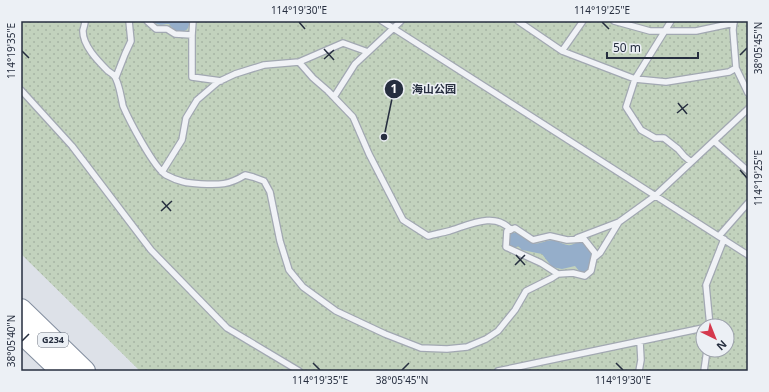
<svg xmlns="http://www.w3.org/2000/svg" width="769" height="392" viewBox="0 0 769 392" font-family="'Noto Sans','Noto Sans SC',sans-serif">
<defs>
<pattern id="park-dots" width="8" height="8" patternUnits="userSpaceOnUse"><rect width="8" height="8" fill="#c2d2bd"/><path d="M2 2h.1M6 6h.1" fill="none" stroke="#a7b5a4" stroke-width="1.8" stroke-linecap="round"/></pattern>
</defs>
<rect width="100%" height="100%" fill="#dde1e8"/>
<path fill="url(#park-dots)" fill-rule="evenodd" d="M21 21H748V371H140L21 254ZM703 326H727V350H703Z"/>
<path fill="#95aeca" d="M153 21H189C190 31 184 32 176 32L169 24C161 24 159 27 153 21Z
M512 233C526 232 521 238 531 242 538 246 546 240 553 240 559 241 565 246 571 245 575 244 577 242 580 240L590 251 592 254 589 270 585 273 580 272 575 266 562 269 552 267 542 254 522 250 518 246 515 248 509 245V237Z"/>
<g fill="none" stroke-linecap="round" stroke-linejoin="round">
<defs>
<path id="lane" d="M85 21C85 24 84 27 83 30 82 45 98 61 108 71 111 73 115 75 116 79 120 88 121 97 123 106 129 120 154 168 166 175 179 182 187 183 201 184 219 185 229 185 245 175L253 177 264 181 270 192 280 241 289 270 303 287 336 311 385 334 421 348 447 349 467 347 486 339 498 331 515 310 526 291 552 278 558 274 573 273 585 276 591 271 595 253 584 239 567 240 550 236 533 240 515 228 507 231 506 247 541 263 558 274
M147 21 156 29H167L175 34 192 35
M193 21 192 35V77L221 81
M382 21 748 255
M518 21 562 51 635 79 666 82 729 72 736 68
M614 21 650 31H696L734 23
M671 21 635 79 626 107 641 130 655 138H664L678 149 684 156 691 162
M734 21 733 30 736 68 748 93
M562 51 583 21
M299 62 343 43 368 52 401 21
M116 77 125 54 131 41 129 21
M21 90 72 146 151 250 227 328 299 371
M334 97 355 64 368 52
M714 141 748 171
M162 172 182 140 186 118 197 100 218 82 235 74 264 65 299 62 313 78 328 91 353 117 369 154 403 220 428 236C435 234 442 233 449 231 469 225 495 211 511 230
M719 236 748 203
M577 238 619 222
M594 258 600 253 619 222 655 196 748 109
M710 326 706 285 724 239
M498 371 703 328
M639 371 641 360 640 342
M704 371 707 350"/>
<path id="highway" d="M21 309 85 371
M21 333 61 371"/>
</defs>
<use href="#lane" stroke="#a2a8b2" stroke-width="8"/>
<use href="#highway" stroke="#838e9f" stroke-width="22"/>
<use href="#lane" stroke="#f0f2f6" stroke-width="5.5"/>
<use href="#highway" stroke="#fff" stroke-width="20"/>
</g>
<path fill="none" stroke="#262e3f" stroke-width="1.5" d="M299 22 305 29M602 22 609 29M324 49 334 60M22 51 29 58M740 55 747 48M324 59 334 50M678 103 687 114M677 113 688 104M740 170 747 178M162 201 171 211M161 211 172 201M516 255 525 265M515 265 525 255M22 341 29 334M313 363 320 370M616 363 623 370M402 370 409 363"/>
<g text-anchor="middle" stroke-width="3" stroke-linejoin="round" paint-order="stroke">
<rect fill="#ecf0f5" stroke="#616876" stroke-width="1" x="38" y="333" width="30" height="14" rx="3"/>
<g font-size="9" font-weight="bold" fill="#262e3f">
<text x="53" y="343">G234</text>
</g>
</g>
<path fill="none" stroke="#262e3f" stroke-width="1.5" d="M384 137L394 89"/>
<g fill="#262e3f" stroke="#ecf0f5" stroke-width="1.5">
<circle cx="384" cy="137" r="4"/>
<circle cx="394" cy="89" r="10"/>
</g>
<g font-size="12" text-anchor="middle" font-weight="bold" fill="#fff">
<text x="394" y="93">1</text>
</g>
<g font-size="11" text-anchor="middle" font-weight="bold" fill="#262e3f" stroke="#ecf0f5" stroke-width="3" stroke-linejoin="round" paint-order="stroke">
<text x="434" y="93">海山公园</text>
</g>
<rect width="769" height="392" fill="none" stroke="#ecf0f5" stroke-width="44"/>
<g transform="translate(715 338) rotate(137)"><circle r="19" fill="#ecf0f5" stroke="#9da2ac"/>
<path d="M0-3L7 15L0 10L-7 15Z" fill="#d5394d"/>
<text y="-6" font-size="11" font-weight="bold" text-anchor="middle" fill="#262e3f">N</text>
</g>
<path d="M607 52v6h91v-6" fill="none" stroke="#262e3f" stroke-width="2"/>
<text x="613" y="52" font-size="12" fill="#262e3f" stroke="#ecf0f5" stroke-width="3" paint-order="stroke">50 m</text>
<rect x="22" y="22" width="725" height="348" fill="none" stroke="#262e3f" stroke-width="1.5"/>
<g font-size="10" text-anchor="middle" fill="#262e3f">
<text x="299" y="14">114°19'30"E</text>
<text x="602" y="14">114°19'25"E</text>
<text transform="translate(758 48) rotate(-90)" y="4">38°05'45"N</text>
<text transform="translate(11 51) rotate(-90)" y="4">114°19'35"E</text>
<text transform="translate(758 178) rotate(-90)" y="4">114°19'25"E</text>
<text transform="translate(11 341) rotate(-90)" y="4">38°05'40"N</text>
<text x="320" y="384">114°19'35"E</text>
<text x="402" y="384">38°05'45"N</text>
<text x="623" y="384">114°19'30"E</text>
</g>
</svg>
